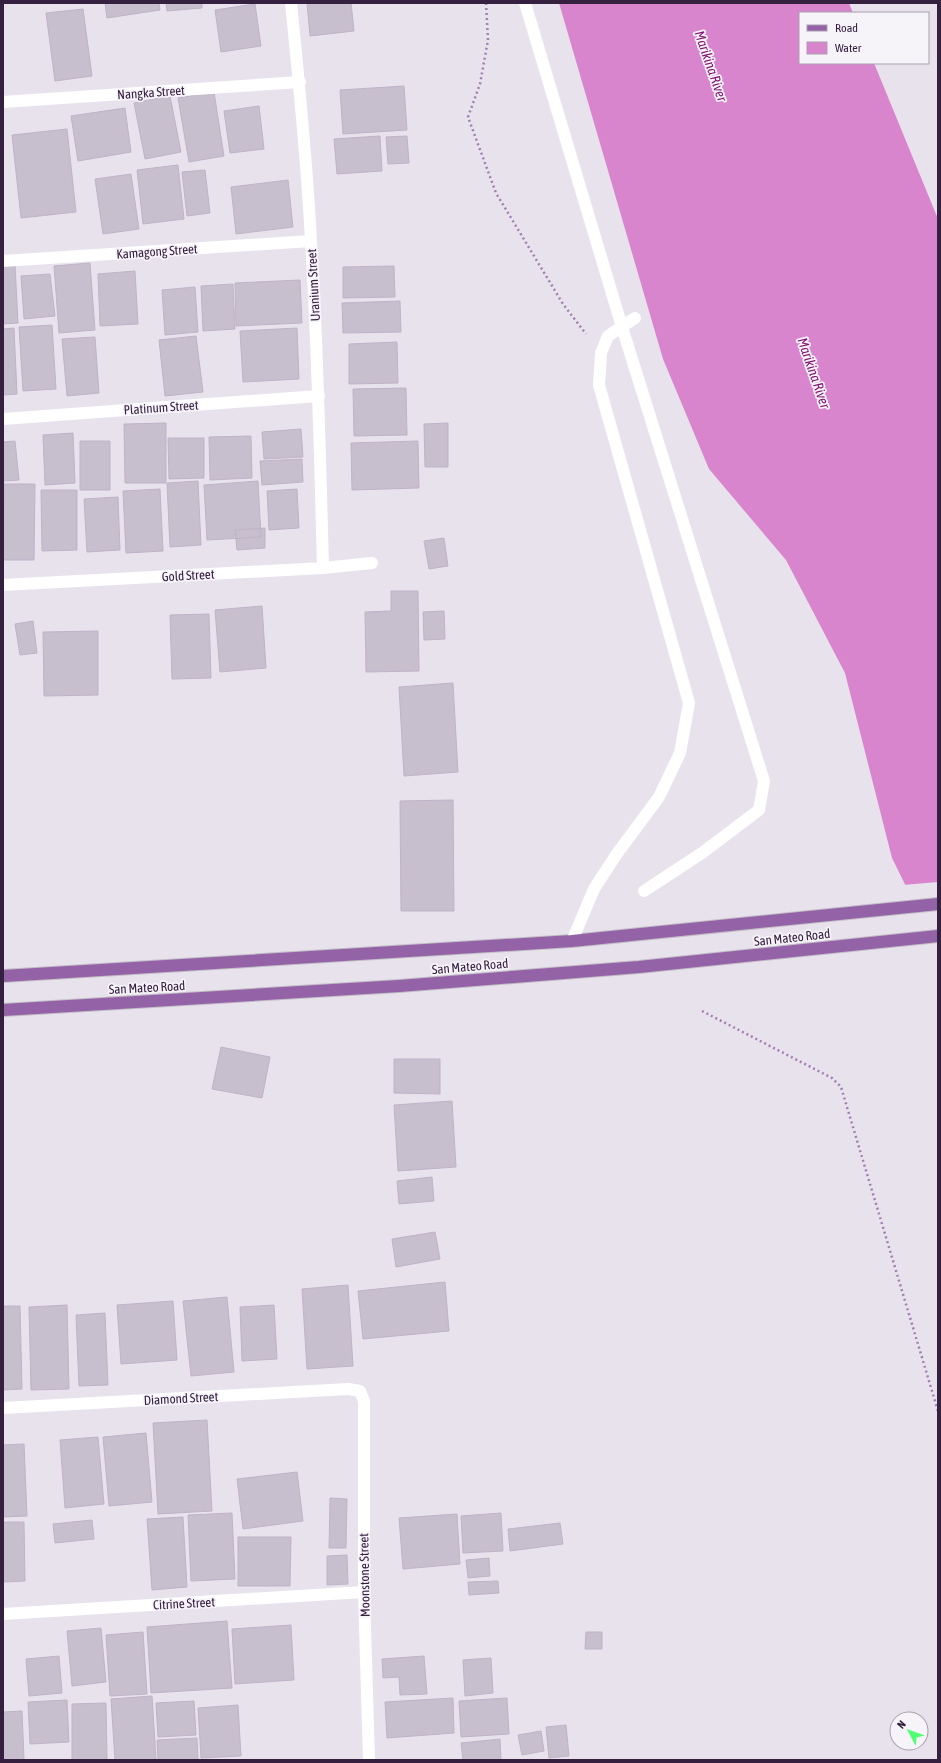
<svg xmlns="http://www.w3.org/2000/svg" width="941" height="1763" viewBox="0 0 941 1763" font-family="'Asap Condensed',sans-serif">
<rect width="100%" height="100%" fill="#e8e2ed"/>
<path fill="#d885ce" d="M559 3H849L853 13H800V63H874L938 219V949L930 935 892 858 845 673 786 560 709 469 663 359Z"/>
<path fill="#e8e2ed" d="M938 882V951L928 936 903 885Z"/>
<path fill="#c7bece" stroke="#bfb3c8" d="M105 3H159L160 10 107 18Z
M166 3H202V8L167 11Z
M307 3H351L354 31 310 36Z
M255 4 261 46 221 52 215 10Z
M83 9 92 76 55 81 46 13Z
M404 86 407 130 343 134 340 90Z
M214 92 224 156 189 162 178 98Z
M170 96 181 152 145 159 134 103Z
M259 106 264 149 230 153 224 111Z
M125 108 131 152 78 161 71 116Z
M67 129 76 212 21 218 12 135Z
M380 136 382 171 337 174 334 139Z
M407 136 409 163 388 164 386 137Z
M178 165 184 219 143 224 137 170Z
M205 170 210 213 187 216 182 172Z
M131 174 139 229 103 234 95 179Z
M288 180 293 227 236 234 231 187Z
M90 263 95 330 59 333 54 266Z
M15 265 18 323 3 324V266Z
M394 266 395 297 343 298V267Z
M135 271 138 324 100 326 98 274Z
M50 274 55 316 24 319 21 276Z
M300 280 302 323 236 326 235 283Z
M233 284 235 329 203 331 201 286Z
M195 287 198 332 165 335 162 290Z
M400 301 401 332 343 333 342 303Z
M52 325 56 389 23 391 19 327Z
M14 328 17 394 3 395V329Z
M297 328 299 379 243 382 240 331Z
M196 336 203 392 165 396 159 340Z
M95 337 99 393 67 396 62 339Z
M397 342 398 383 349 384V344Z
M406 388 407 435 354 436 353 389Z
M166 423V483H125L124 424Z
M448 423V467H425L424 424Z
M301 429 303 457 264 459 262 432Z
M73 433 75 483 45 485 43 435Z
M251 436 252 478 210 480 209 437Z
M168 438H204V478L169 479Z
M15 441 19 480 3 481V442Z
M80 441H110V490H80Z
M418 441 419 488 352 490 351 443Z
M302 459 303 482 262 485 260 461Z
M198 481 201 545 170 547 167 483Z
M258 481 261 537 207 540 204 485Z
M4 484H35L34 560H3Z
M160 489 163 551 126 553 123 491Z
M297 489 299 528 269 530 267 491Z
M41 490H77V550L42 551Z
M118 497 120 550 87 552 84 499Z
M265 528V548L237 550 235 530Z
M444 538 448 566 429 569 424 541Z
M391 591H418L419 671 366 672 365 612 391 611Z
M262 606 266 668 220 672 215 610Z
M444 611 445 639 424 640 423 612Z
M209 614 211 678 172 679 170 615Z
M33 621 37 653 20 655 15 624Z
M98 631V695L44 696 43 632Z
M453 683 458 772 404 776 399 687Z
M453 800 454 911H401L400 801Z
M221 1047 270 1057 262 1098 212 1089Z
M394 1059H440V1094L394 1093Z
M452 1101 456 1167 398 1171 394 1105Z
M432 1177 434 1201 399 1204 397 1181Z
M435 1232 440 1259 396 1267 392 1239Z
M445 1282 449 1331 363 1339 358 1291Z
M348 1285 353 1366 307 1369 302 1289Z
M227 1297 234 1372 191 1376 183 1301Z
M173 1301 177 1360 121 1364 117 1305Z
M67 1305 69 1389 31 1390 29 1307Z
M274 1305 277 1359 242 1361 240 1307Z
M3 1306H20L22 1389 3 1390Z
M105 1313 108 1385 79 1386 76 1315Z
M207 1420 212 1511 158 1514 153 1423Z
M146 1433 152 1502 109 1506 103 1437Z
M98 1437 104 1504 65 1508 60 1440Z
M24 1444 27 1516 3 1517V1445Z
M297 1472 303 1521 243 1529 237 1479Z
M330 1498 347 1499 346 1548H329Z
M232 1513 235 1579 191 1581 188 1515Z
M501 1513 503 1551 463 1553 461 1516Z
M457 1514 460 1564 403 1569 399 1518Z
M183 1517 187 1587 152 1590 147 1519Z
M92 1520 94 1539 55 1543 53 1524Z
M3 1522H24L25 1581 3 1582Z
M560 1523 563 1544 510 1551 508 1529Z
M238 1537H291L290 1586H238Z
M347 1555 348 1584 327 1585V1556Z
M489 1558 490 1576 468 1578 466 1560Z
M498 1581 499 1593 469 1595 468 1582Z
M227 1621 232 1688 151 1693 147 1627Z
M291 1625 294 1680 235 1684 232 1629Z
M101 1628 106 1682 72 1686 67 1631Z
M143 1632 147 1694 110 1696 106 1635Z
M586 1632H602V1649H585Z
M59 1656 62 1693 29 1696 26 1659Z
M424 1656 427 1694 400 1695 399 1677 383 1678 382 1659Z
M491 1658 493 1693 465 1696 463 1660Z
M152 1696 156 1760H115L111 1699Z
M453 1698 454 1733 387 1738 385 1702Z
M507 1698 509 1734 461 1737 459 1701Z
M67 1700 69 1742 30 1744 28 1702Z
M194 1701 196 1735 158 1737 156 1703Z
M106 1703 107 1760H72V1704Z
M238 1705 241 1756 201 1758 198 1708Z
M22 1711 24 1760H3V1712Z
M566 1725 569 1756 549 1758 546 1727Z
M541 1731 544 1751 522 1755 518 1735Z
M197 1738 198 1760H158L157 1740Z
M500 1739 501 1760H463L461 1743Z"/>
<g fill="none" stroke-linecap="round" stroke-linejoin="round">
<defs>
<path id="major" d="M3 976 572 941 938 904
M3 1010 399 986 639 967 938 936"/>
</defs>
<use href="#major" stroke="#c3bcc6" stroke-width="14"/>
<path stroke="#a17fb4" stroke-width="2.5" stroke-dasharray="2 3" stroke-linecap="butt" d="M486 3 488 40 480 84 468 117 496 193 563 304 586 334
M702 1011 832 1078 841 1087 938 1411"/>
<path stroke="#fff" stroke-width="12" d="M291 3C299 82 307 162 311 241 318 350 320 459 323 568
M525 3 622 327 764 781 759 810 702 853 644 891
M3 102 300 82
M3 261 311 241
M3 419 319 396
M3 585 323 568 372 563
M572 941 594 889 616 855 659 797 680 753 689 703 599 385 601 353 608 336 635 318
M3 1408 348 1389 360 1391 364 1401V1592L369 1760
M3 1614 364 1592"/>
<use href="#major" stroke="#9362a7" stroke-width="12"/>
</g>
<g text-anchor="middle" stroke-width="3.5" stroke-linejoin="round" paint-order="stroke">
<g font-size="13" fill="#362040" stroke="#f6f3f9">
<text transform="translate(151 92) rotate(-4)" y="5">Nangka Street</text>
<text transform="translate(157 251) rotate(-4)" y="5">Kamagong Street</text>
<text transform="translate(313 285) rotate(-93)" y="5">Uranium Street</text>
<text transform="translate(161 407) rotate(-4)" y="5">Platinum Street</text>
<text transform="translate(188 575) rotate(-3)" y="5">Gold Street</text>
<text transform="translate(792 937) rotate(-6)" y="5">San Mateo Road</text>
<text transform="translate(470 966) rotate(-5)" y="5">San Mateo Road</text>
<text transform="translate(147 987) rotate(-3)" y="5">San Mateo Road</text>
<text transform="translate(181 1398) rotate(-3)" y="5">Diamond Street</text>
<text transform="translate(364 1575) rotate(-91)" y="5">Moonstone Street</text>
<text transform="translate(184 1603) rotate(-3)" y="5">Citrine Street</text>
</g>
<g font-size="14" font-style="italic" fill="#821474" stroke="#f6f3f9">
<text transform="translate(711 66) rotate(71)" y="5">Marikina River</text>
<text transform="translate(814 373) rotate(71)" y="5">Marikina River</text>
</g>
</g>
<rect width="941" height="1763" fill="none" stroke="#362040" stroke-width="8"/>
<rect x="799" y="12" width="130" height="52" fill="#f6f3f9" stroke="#a99faf"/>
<rect x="807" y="25" width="20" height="6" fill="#9362a7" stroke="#a99faf"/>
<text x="835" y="32" font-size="12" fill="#362040">Road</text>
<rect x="807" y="42" width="20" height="12" fill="#d885ce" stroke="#a99faf"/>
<text x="835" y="52" font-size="12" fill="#362040">Water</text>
<g transform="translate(909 1731) rotate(311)"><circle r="19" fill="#f6f3f9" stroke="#a99faf"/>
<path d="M0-3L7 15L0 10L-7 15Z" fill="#4fff73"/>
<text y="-6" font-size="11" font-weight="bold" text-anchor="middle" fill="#362040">N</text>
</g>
</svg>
